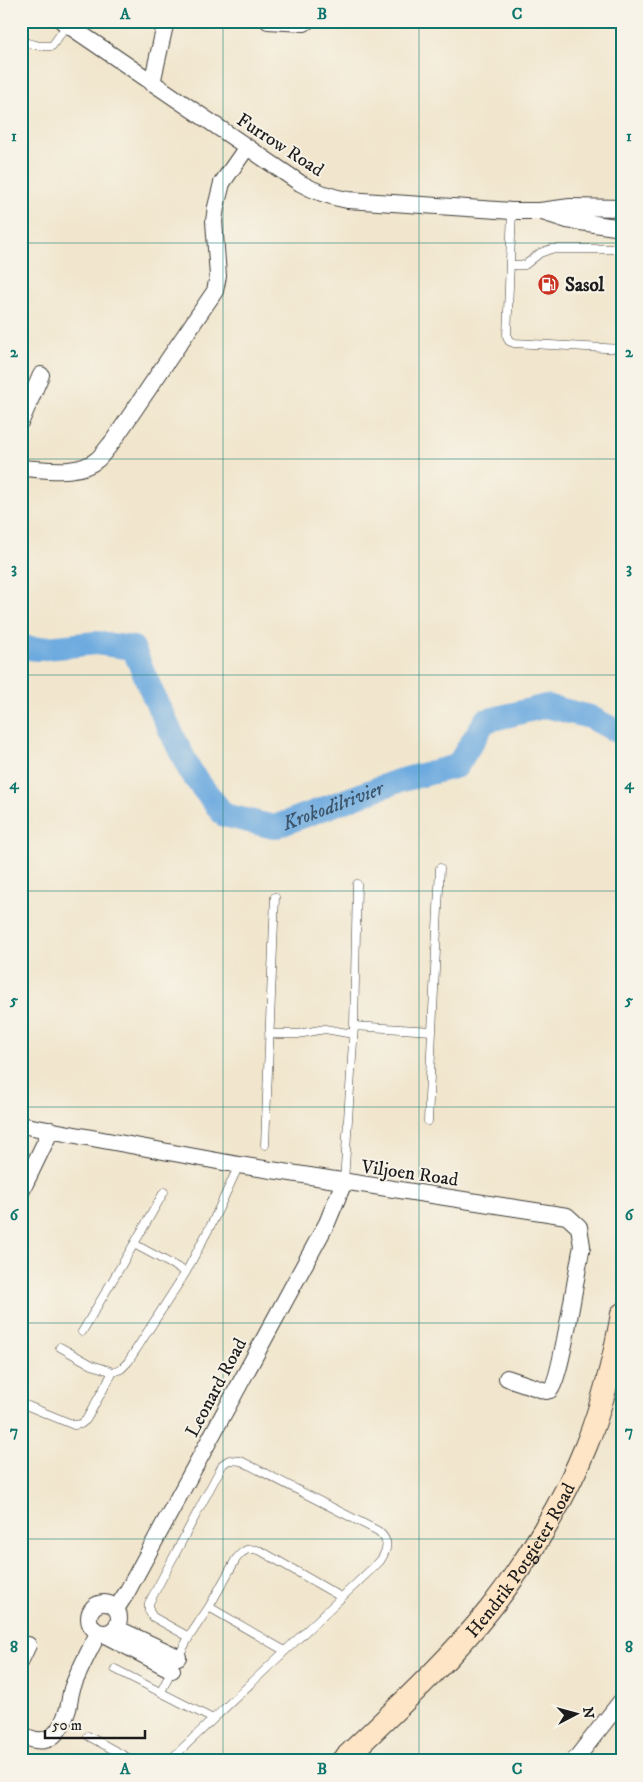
<svg xmlns="http://www.w3.org/2000/svg" width="643" height="1782" viewBox="0 0 643 1782" font-family="'IM FELL DW Pica',serif">
<rect width="100%" height="100%" fill="#f7f3e8"/>
<filter id="ink" filterUnits="userSpaceOnUse"><feTurbulence type="fractalNoise" baseFrequency=".02" numOctaves="2"/><feDisplacementMap in="SourceGraphic" scale="10" xChannelSelector="R" yChannelSelector="G"/><feConvolveMatrix kernelMatrix="1 2 1 2 8 2 1 2 1" color-interpolation-filters="sRGB"/></filter>
<filter id="wash" filterUnits="userSpaceOnUse"><feTurbulence type="fractalNoise" baseFrequency=".0096" numOctaves="4" result="noise"/><feDisplacementMap in="SourceGraphic" scale="20" xChannelSelector="R" yChannelSelector="G"/><feGaussianBlur stdDeviation="1.12" result="paint"/><feColorMatrix in="noise" values="0 0 0 0 0 0 0 0 0 0 0 0 0 0 0 0 0 1.4 0 .05"/><feComposite in="paint" operator="in"/></filter>
<g filter="url(#wash)">
<rect width="100%" height="100%" fill="#f1e6cd"/>
<g fill="none" stroke-linecap="round" stroke-linejoin="round">
<path stroke="#6daadf" stroke-width="24" id="s1" d="M21 647 37 649 96 643 133 648 154 697 191 773 224 815 274 827 398 781 457 766 485 721 546 706 590 717 622 734"/>
</g>
</g>
<g filter="url(#ink)">
<g fill="none" stroke-linecap="round" stroke-linejoin="round">
<defs>
<path id="lane" d="M21 41 40 46H52L67 25
M512 211 507 336 509 341 514 343 622 349
M510 265H525L540 253 551 249H615L622 254
M354 1026 432 1031 428 1121
M432 1031 440 868
M269 1034H298L325 1029 353 1034
M265 1145 275 897
M344 1182 354 1026 357 884
M164 1192 134 1244 186 1272
M82 1332 134 1244
M60 1347 92 1365 113 1372 121 1369 128 1362 186 1272 213 1221 239 1165
M28 1406 74 1425 81 1424 86 1420 113 1372
M209 1607 285 1651
M177 1659 189 1637 209 1607 236 1559C244 1549 249 1547 261 1551L341 1597
M115 1669 213 1719
M161 1692 172 1669
M88 1736 134 1761
M169 1761 380 1561C388 1549 390 1541 378 1531L241 1461 229 1460 223 1464 149 1603V1611L153 1617 189 1637"/>
<path id="street" d="M62 21 300 183C316 192 330 197 348 200L512 211H540L570 207 622 208
M268 21 304 23 307 21
M152 83 166 21
M542 212 567 220 622 228
M21 421 41 375
M21 468C45 469 79 476 98 459 104 453 108 447 113 441L215 291 218 276 214 221 216 207 222 183 247 147
M21 1125 239 1165 567 1216 579 1227 582 1246C577 1268 561 1381 550 1390L546 1391 507 1378
M21 1192 51 1130
M89 1618a15 15 0 1 1 30 0a15 15 0 1 1-30 0Z
M116 1609 127 1592 327 1223 344 1182
M116 1628 178 1657
M103 1634 172 1670
M21 1660 28 1645
M21 1734C48 1750 60 1734 68 1709 70 1701 70 1693 73 1686 80 1668 90 1650 98 1633
M574 1761 622 1700"/>
<g id="secondary">
<path id="s2" d="M342 1761C393 1712 446 1664 490 1609 527 1562 564 1501 586 1446 603 1404 614 1359 622 1314"/>
</g>
</defs>
<use href="#lane" stroke="#3c3a37" stroke-width="9"/>
<use href="#street" stroke="#3c3a37" stroke-width="18"/>
<use href="#secondary" stroke="#3c3a37" stroke-width="24"/>
<use href="#lane" stroke="#fff" stroke-width="8"/>
<use href="#street" stroke="#fff" stroke-width="16"/>
<use href="#secondary" stroke="#fde5c5" stroke-width="22"/>
</g>
</g>
<path fill="none" stroke="#0f766e" stroke-width="1" stroke-opacity="0.55" d="M223 21V1761M419 21V1761M21 243H622M21 459H622M21 675H622M21 891H622M21 1107H622M21 1323H622M21 1539H622"/>
<defs>
<symbol id="fuel-disc" viewBox="-11 -11 22 22"><circle r="9.5" fill="#c8321e" stroke="#f7f3e8"/><path d="M-5.5-6h7V0h2V4h1.3V-2.5L3-4.5l.8-.8L6-3V5H2.5V1h-1V6h-7ZM-4.2-4.7v3.2H.2V-4.7Z" fill="#fff"/></symbol>
</defs>
<g fill-rule="evenodd">
<use href="#fuel-disc" x="536" y="272" width="25" height="25"/>
</g>
<g text-anchor="middle" stroke-width="4" stroke-linejoin="round" paint-order="stroke">
<g font-size="19" fill="#1c1c1c" stroke="#f7f3e8">
<text transform="translate(281 144) rotate(33)" y="7">Furrow Road</text>
<text transform="translate(410 1172) rotate(8)" y="7">Viljoen Road</text>
<text transform="translate(215 1387) rotate(-62)" y="7">Leonard Road</text>
<text dy="7" stroke="none"><textPath href="#s2" startOffset="270">Hendrik Potgieter Road</textPath></text>
</g>
<g font-size="19" font-weight="bold" fill="#1c1c1c" stroke="#f7f3e8" text-anchor="start">
<text x="565" y="291">Sasol</text>
</g>
<g font-size="20" font-style="italic" fill="#3c556a" stroke="#f7f3e8">
<text dy="7" stroke="none"><textPath href="#s1" startOffset="418">Krokodilrivier</textPath></text>
</g>
</g>
<rect width="643" height="1782" fill="none" stroke="#f7f3e8" stroke-width="55"/>
<g transform="translate(576 1714) rotate(84)" stroke="#f7f3e8" stroke-width="4" paint-order="stroke">
<path d="M0-4L9 19L0 12L-9 19Z" fill="#1c1c1c"/>
<text y="-8" font-size="14" font-weight="bold" text-anchor="middle" fill="#1c1c1c">N</text>
</g>
<path d="M45 1730v8h100v-8" fill="none" stroke="#1c1c1c" stroke-width="2.5"/>
<text x="52" y="1730" font-size="15" fill="#1c1c1c" stroke="#f7f3e8" stroke-width="4" paint-order="stroke">50 m</text>
<rect x="28" y="28" width="588" height="1726" fill="none" stroke="#0f766e" stroke-width="2"/>
<g font-size="16" text-anchor="middle" font-weight="bold" fill="#0f766e">
<text x="125" y="19">A</text>
<text x="322" y="19">B</text>
<text x="517" y="19">C</text>
<text x="14" y="141">1</text>
<text x="629" y="141">1</text>
<text x="14" y="357">2</text>
<text x="629" y="357">2</text>
<text x="14" y="573">3</text>
<text x="629" y="573">3</text>
<text x="14" y="789">4</text>
<text x="629" y="789">4</text>
<text x="14" y="1005">5</text>
<text x="629" y="1005">5</text>
<text x="14" y="1220">6</text>
<text x="629" y="1220">6</text>
<text x="14" y="1436">7</text>
<text x="629" y="1436">7</text>
<text x="14" y="1652">8</text>
<text x="629" y="1652">8</text>
<text x="125" y="1774">A</text>
<text x="322" y="1774">B</text>
<text x="517" y="1774">C</text>
</g>
</svg>
